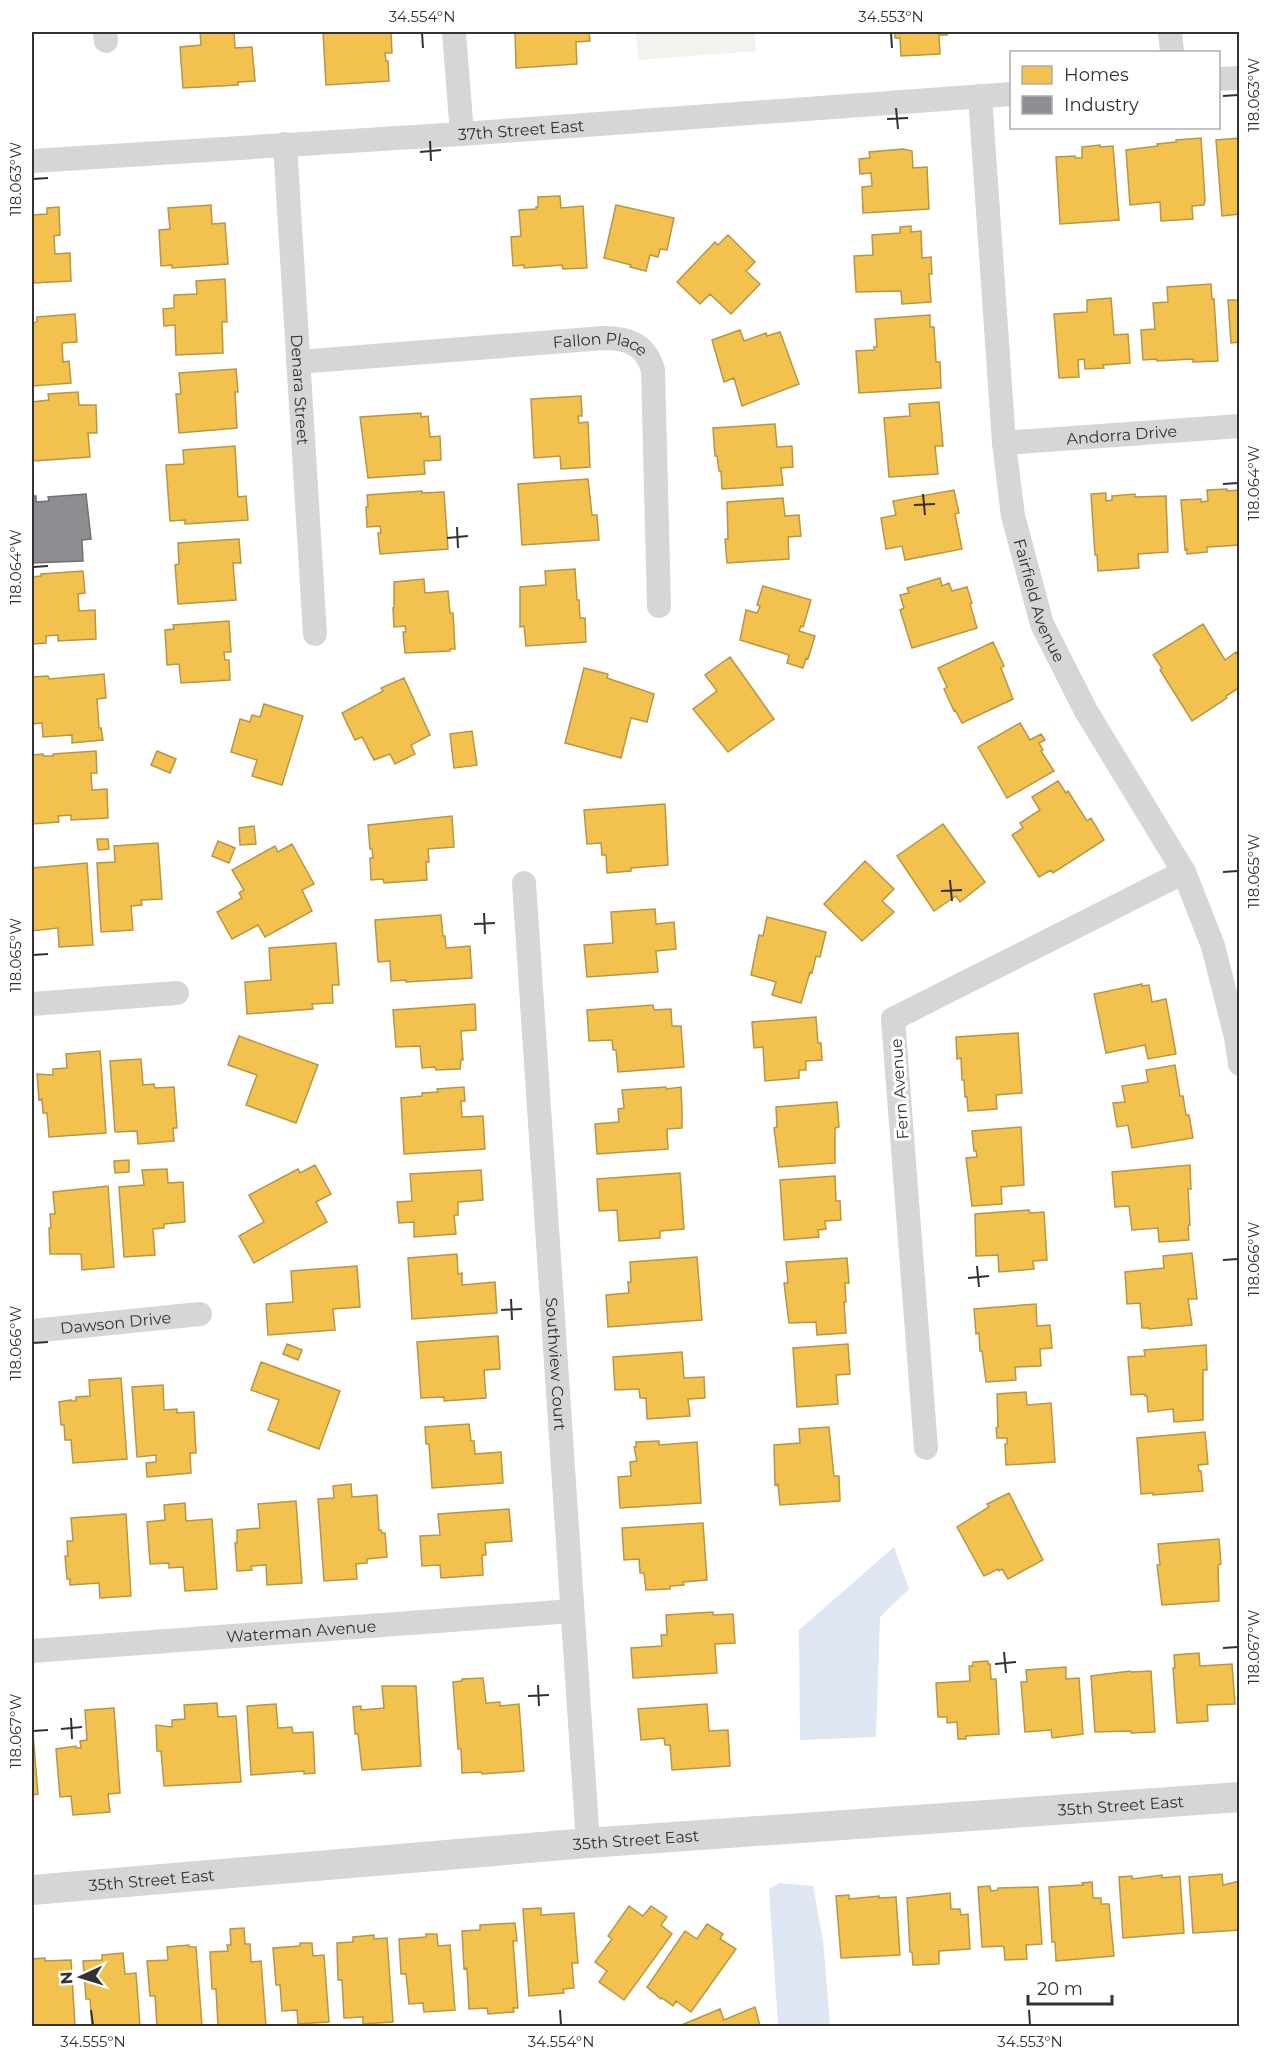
<svg xmlns="http://www.w3.org/2000/svg" width="1271" height="2058" viewBox="0 0 1271 2058" font-family="Montserrat,sans-serif">
<rect width="100%" height="100%" fill="#fff"/>
<path fill="#f0f4ed" d="M636 32H755L756 51 638 60Z"/>
<path fill="#dde6f2" d="M894 1547 909 1589 880 1617 876 1737 800 1740 799 1630Z
M779 1883 813 1886 823 1940 830 2026H778L769 1889Z"/>
<path fill="#f2c14e" stroke="#b89646" stroke-width="1.5" d="M200 32H234L235 48 252 47 255 81 238 82V85L183 88 180 47 201 45Z
M323 32H391L392 53H385L386 61H388L389 81 326 85Z
M515 32H589L590 41 576 42 577 64 516 68Z
M895 32H947V35H939L940 54 901 56 900 38H895Z
M1201 138 1205 200 1204 205 1192 206 1193 219 1161 221 1160 202 1130 205 1126 150 1158 146 1157 144 1176 142V140Z
M1240 138V214L1222 216 1216 140Z
M1100 145V147L1113 146 1119 220 1060 224 1056 157 1075 156V158H1082V147Z
M903 149 912 151 913 168 927 167 929 209 863 213 862 187 872 186 871 173 860 174 859 159 870 158 869 152Z
M560 196 561 208 583 206 587 268 563 269 562 265 524 268V265L513 266 511 237 521 236 519 210 536 209V207H538V197Z
M211 205 212 224 225 223 228 264 172 268V265L161 266 159 230 170 229 168 208Z
M616 205 674 218 667 250 660 249 658 257 650 255 646 271 630 267 631 265 604 258Z
M59 207 60 235 54 236 55 254 70 253 71 281 34 283 33 277H32V215L47 214V208Z
M911 226V232L921 231 922 258 931 257 932 274H929L931 302 902 304 901 291 856 292 854 256 873 255 872 235 900 233V227Z
M728 235 755 262 746 271 760 284 731 314 710 294 700 304 677 282 715 242 718 245Z
M225 279 227 322H222L223 353 176 355 175 325 164 326 163 309 174 308V295L197 294 196 281Z
M1211 284 1212 299H1214L1218 361 1193 362V359L1157 361V359L1143 360 1141 330 1155 329 1153 303 1168 302 1167 287Z
M1111 298 1114 335 1128 334 1130 363 1103 365 1104 368 1085 369 1084 359 1078 360 1079 377 1059 378 1054 314 1087 312V300Z
M1228 300H1240V342L1231 343Z
M75 314 77 342 62 343 63 362 69 361 71 383 32 386V323L37 322V317Z
M930 315V327H934L936 362H940L941 388 859 393 856 351 874 350V347H877L875 319Z
M740 330 744 341 766 333 767 336 780 332 799 384 742 406 734 378 724 382 712 340Z
M236 369 238 392H235L237 428 179 433 176 394H181L179 373Z
M78 392 79 405H96L97 433H88L90 457 33 461V463H32V402L49 400 48 394Z
M581 396 582 416H578L579 423 588 422 590 467 561 469 560 456 534 458 531 399Z
M939 402 943 446H935L938 474 889 477 884 418 910 416 909 404Z
M421 413V417L428 416 430 437 440 436 441 460 424 461 425 474 368 478 360 417Z
M775 424 777 447 792 446 793 467 781 468 783 485 722 489 721 471H719L717 456H715L713 428Z
M235 446 238 497 246 496 248 520 185 524V520L170 521 166 465 184 464 183 450Z
M588 479 592 515H597L599 540 522 545 518 484Z
M1227 489V491L1240 490V545L1207 547V552L1187 554V549L1185 550 1181 500 1201 499V502L1208 501 1207 490Z
M954 490 959 513 955 514 962 549 905 560 902 546 886 549 881 518 896 515 893 501Z
M422 491V493L444 492 448 549 380 554 378 533H381L380 526 367 527 366 507H368L367 495Z
M1106 493V501L1112 500V496L1135 494V497L1166 496 1168 552 1138 554 1139 568 1098 571 1097 555H1095L1091 494Z
M783 498 785 516 799 515 801 536 788 537 789 559 727 563 725 539H728L727 502Z
M239 539 241 563H233L236 600 178 604 175 565 179 564 178 543Z
M575 569 577 600H579L580 618H585L586 642 526 646 524 626 520 627V587L546 585 545 571Z
M83 571 85 593 78 594 79 611 95 610 96 639 58 641V635L46 636V643L32 644V577L41 576V574Z
M940 578 942 586 949 583 952 591 967 587 972 603 970 604 977 628 912 648 900 610 904 608 900 595 909 593 907 588Z
M424 579 425 593 448 591 450 613H453L455 649H450V651L405 653 403 632H406L405 626 394 627 393 608H394V582Z
M763 586 811 600 803 627 801 626 799 631 815 636 808 659 806 658 803 668 787 663 789 655 740 640 746 610 757 613 760 606 757 605Z
M229 621 231 652H224L225 660H229L230 680 181 683 179 664 167 665 165 630 174 629 173 625Z
M1203 624 1225 660 1236 652 1240 658V687L1226 696 1227 698 1192 721 1160 670 1162 668 1153 655Z
M993 642 1004 666 1001 668 1013 699 962 723 955 710 954 711 944 689 947 687 938 668Z
M730 657 774 719 728 752 693 709 717 691 705 675Z
M584 668 608 674 607 678 654 694 647 722 631 718 621 758 565 743Z
M104 674 106 698 97 699 99 728H101L103 740 72 743V735L43 737 42 723 33 724 32 677 48 676 49 679Z
M404 678 430 735 411 745 415 754 395 764 390 754 374 760 362 737 355 740 342 713 383 691 381 688Z
M264 704 303 716 282 785 252 776 257 760 231 752 240 719 250 722 252 715 260 717Z
M1020 723 1030 740 1041 734 1045 740 1039 743 1043 750 1041 751 1054 771 1007 798 978 747Z
M472 731 477 765 454 768 450 734Z
M96 751 97 773H91L92 790 107 789 108 818 71 820V815L58 816 59 822 32 824V755L43 754V756H53V754Z
M157 751 176 759 170 773 151 765Z
M1058 781 1066 793 1068 791 1087 821 1091 818 1104 840 1053 873 1051 870 1039 877 1012 835 1023 828 1020 823 1040 810 1032 797Z
M665 804 668 865 631 868V871L607 873 606 855H602L601 843 587 844 584 810Z
M452 816 454 847 428 849 429 862H426L427 880 384 883 383 879 371 880 370 858H373L372 849H370L368 825Z
M943 824 985 882 960 902 956 896 934 911 897 856Z
M254 826 256 844 240 845 239 828Z
M97 839H108L109 849 98 850Z
M218 841 235 848 229 863 212 856Z
M158 843 162 899 141 900 142 905 131 906 133 930 101 932 97 863 115 862 114 846Z
M292 844 314 884 302 890 312 911 265 937 258 925 232 939 217 912 242 898 239 893 244 890 232 870 275 846 278 852Z
M865 861 894 889 882 901 894 912 862 941 824 904Z
M87 863 93 945 59 947 58 928 32 931V868Z
M655 909 656 924 674 922 676 949 656 951 658 972 587 977 584 945 613 943 611 912Z
M441 915 443 936H445L446 948 470 946 472 978 406 982V980L391 981 390 961 378 962 375 920Z
M767 917 826 932 820 957 816 956 812 973 810 972 801 1003 772 995 776 982 751 975 759 935 763 936Z
M336 943 339 985H332L333 1003 312 1004 313 1009 247 1014 245 982 271 980 269 948Z
M1142 984V986L1149 985 1152 1002 1166 999 1176 1054 1148 1059 1145 1045 1106 1053 1094 994Z
M475 1004 476 1030 461 1031 463 1060H461L460 1069 436 1070 435 1067 422 1068 420 1046 396 1047 393 1010Z
M653 1005 654 1010 671 1009 672 1026H681L684 1067 618 1072 616 1050H613L612 1040 589 1041 587 1010Z
M816 1017 818 1043H821L822 1060 806 1061V1070H799V1078L765 1081 763 1047 754 1048 752 1022Z
M1018 1033 1022 1093 996 1095 997 1109 968 1111 967 1097H965L964 1080H962L961 1058 957 1059 956 1037Z
M239 1036 318 1065 296 1123 246 1105 257 1075 228 1065Z
M100 1051 106 1133 49 1137 47 1113H43L42 1099 39 1100 37 1074 53 1075V1069L67 1068 66 1054Z
M141 1059 143 1085 154 1084 155 1088 174 1087 177 1128H173L174 1141 138 1144 137 1131 115 1132 110 1061Z
M1175 1065 1180 1096H1183L1186 1115H1189L1193 1138 1132 1148 1128 1125 1117 1127 1113 1103 1125 1102 1122 1086 1148 1082 1146 1070Z
M464 1087 465 1101H461L462 1117 483 1116 485 1149 404 1154 401 1098 422 1096V1093L438 1092 437 1089Z
M666 1087V1089L681 1087 682 1110V1128L667 1129 668 1149 597 1154 595 1124 619 1122 618 1109 624 1108 622 1090Z
M837 1102 839 1127 835 1128V1163L779 1167 774 1128 777 1127 776 1107Z
M1021 1127 1024 1185 1001 1187 1002 1204 972 1206 966 1158 977 1157 976 1151H974L972 1131Z
M129 1160V1172L115 1173 114 1161Z
M315 1165 331 1194 316 1202 327 1222 254 1263 239 1236 264 1222 249 1195 298 1169 300 1173Z
M1190 1165 1191 1189H1188L1190 1225 1188 1226 1189 1240 1159 1242 1158 1228 1132 1230 1129 1206 1115 1207 1112 1172Z
M167 1169 168 1183 183 1182 185 1222 164 1224V1228L153 1229 155 1255 124 1257 119 1187 144 1185 142 1170Z
M481 1170 483 1200 458 1202V1215H454L456 1234 414 1237V1222L399 1223 397 1202 412 1201 410 1174Z
M680 1173 684 1229 660 1231V1238L619 1241 617 1210 599 1211 597 1179Z
M835 1176 836 1201H840L841 1220 825 1221 826 1229 818 1230 819 1237 784 1240 780 1180Z
M108 1186 114 1267 82 1270 81 1254H50L49 1228H51L50 1214H55L53 1192Z
M1029 1210 1030 1213 1044 1212 1047 1260 1033 1261 1034 1269 999 1272 998 1255 976 1256 975 1214Z
M1192 1253 1197 1299H1188L1192 1325 1149 1329V1328H1142L1140 1303 1127 1304 1125 1272 1164 1268 1163 1256Z
M457 1254 458 1274 462 1273V1285L495 1282 497 1313 412 1319 408 1258Z
M697 1257 702 1320 608 1327 606 1295 629 1293 628 1282H631L630 1262Z
M847 1258 849 1283H845L846 1302H844L846 1333 817 1335 816 1322 789 1323 784 1283H788L786 1262Z
M357 1266 360 1307 333 1309 335 1330 268 1335 266 1304 293 1302 291 1271Z
M1036 1304 1037 1326 1050 1325 1052 1348 1040 1349 1041 1366 1015 1367 1016 1380 986 1382 982 1351H980L979 1333 976 1334 974 1309Z
M498 1336 500 1369 484 1370 486 1398 444 1401V1397L421 1398 417 1342Z
M287 1344 302 1350 298 1360 283 1354Z
M848 1344 850 1374 836 1375 838 1404 797 1407 793 1348Z
M1206 1345 1207 1370H1203V1420L1174 1422 1173 1409 1148 1412 1147 1396H1145V1394L1131 1395 1128 1357 1145 1356 1144 1350Z
M682 1352 684 1378 704 1377 705 1398 688 1399 690 1416 647 1419 646 1398H640L639 1389 615 1390 613 1357Z
M261 1362 340 1391 319 1449 268 1430 279 1400 251 1390Z
M121 1378 127 1459 73 1463 71 1440H65L64 1425H61L59 1402 71 1400V1401H76V1397L90 1396 89 1380Z
M163 1385 164 1410 177 1409V1413L194 1412 196 1453H190L191 1473 147 1477 146 1463 156 1462V1455L137 1457 132 1387Z
M1026 1392 1027 1405 1051 1403 1055 1462 1006 1465 1005 1444H1007V1438H997L996 1428 998 1427 997 1394Z
M469 1424 471 1441H474L475 1454 501 1452 503 1483 432 1488 429 1444H426L425 1427Z
M829 1427 834 1476H839L840 1501 780 1505 778 1484 775 1485 774 1445 800 1443 799 1429Z
M1205 1432 1208 1464 1198 1465 1199 1471H1201L1203 1491 1153 1495V1493L1141 1494 1137 1438Z
M659 1441V1445L697 1442 701 1503 620 1508 618 1477 631 1476 630 1462 637 1461 634 1447H636V1442Z
M351 1484 352 1497 377 1495 379 1530H381L382 1533H385L387 1557 367 1559V1563L356 1564 357 1579 324 1581 318 1499 334 1498 333 1486Z
M1009 1493 1043 1560 1008 1579 1002 1569 999 1571 998 1569 984 1576 957 1527 989 1507 987 1504Z
M296 1501 302 1583 267 1585 266 1565 251 1566 252 1570 237 1571 235 1543H237V1530L260 1528 258 1504Z
M185 1503 186 1521 212 1519 217 1589 185 1591 183 1567 169 1568V1563L150 1564 147 1522 165 1520 164 1505Z
M509 1509 512 1541 485 1543 486 1555H482L483 1575 441 1578 440 1565 422 1566 420 1536 440 1535 438 1514Z
M126 1514 131 1596 100 1598 99 1583 70 1585V1579H67L65 1556H68L67 1541H73L71 1518Z
M703 1523 707 1580 683 1582 684 1585 670 1586V1589L646 1590 644 1573H640L639 1559 624 1560 622 1528Z
M1219 1539 1221 1564 1218 1565 1219 1601 1162 1605 1157 1565H1160L1158 1544Z
M713 1612V1615L733 1614 735 1643 715 1644 717 1673 633 1678 631 1648 662 1646 661 1635H667L666 1615Z
M1199 1653 1200 1666 1232 1664 1235 1704 1207 1705 1208 1721 1177 1723 1173 1668H1175L1174 1655Z
M988 1661V1664H990L991 1679H996L999 1734 966 1736V1739H958L957 1722 947 1723V1717H938L936 1683 970 1681 969 1666H973V1662Z
M1066 1667V1679L1079 1678 1083 1734 1052 1738 1051 1730 1025 1732 1021 1682H1027L1026 1670Z
M1130 1671 1131 1672 1151 1671 1155 1732 1131 1733V1731L1095 1732 1091 1676Z
M483 1678 486 1703 500 1702V1706L519 1704 524 1771 482 1774 481 1772 462 1773 461 1749H458L453 1682 462 1681V1679Z
M382 1686H416L421 1766 362 1770 358 1734H355L353 1707 361 1706V1710L384 1708Z
M217 1703 218 1717 236 1716 241 1782 164 1786 161 1751H157L156 1725 172 1727V1720L185 1719 184 1705Z
M276 1704 278 1728 292 1727 293 1733 313 1732 315 1773 304 1774V1771L251 1775 247 1706Z
M707 1704 709 1731 728 1730 730 1766 672 1770 670 1745H665L664 1738 641 1740 638 1709Z
M114 1708 120 1793 108 1794 110 1812 73 1815 71 1796 60 1797 56 1749 76 1746V1748H81L80 1741 87 1740 85 1710Z
M32 1722 38 1794 32 1795Z
M1222 1874 1223 1885 1240 1881V1930L1193 1933 1189 1877Z
M1162 1875V1878L1180 1876 1184 1933 1123 1938 1119 1877 1132 1876V1879Z
M1092 1882 1093 1898H1101V1904H1109L1114 1956 1056 1961 1055 1942H1052L1049 1887 1083 1885 1082 1883Z
M990 1886 991 1891 998 1890V1888L1038 1887 1042 1944 1026 1945 1027 1959 1005 1960 1004 1947 1002 1946 982 1947 978 1887Z
M950 1893 951 1909H960L961 1915 968 1914 970 1949 939 1951V1964L913 1965 912 1952H910L907 1898Z
M849 1895V1899L879 1896V1898L896 1897 900 1955 841 1958 836 1896Z
M629 1906 643 1916 651 1906 667 1917 661 1925 672 1934 624 2000 599 1982 607 1971 595 1962 612 1939 608 1936Z
M541 1908V1915L574 1913 578 1963H572L574 1988 563 1989 564 1993 529 1996 523 1909Z
M515 1923 517 1941H513L518 2008H513L514 2012 488 2014 487 2008 469 2009 467 1968 464 1969 462 1931 480 1930V1925Z
M707 1924 723 1934 720 1939 736 1949 691 2012 676 2001 673 2006 662 1998 661 1999 647 1987 685 1931 697 1939Z
M244 1928 245 1944H250L251 1962 261 1961 266 2026H218L216 1989H212L210 1952 228 1951 227 1945H231L230 1929Z
M426 1934H437L438 1946 450 1945 455 2010 424 2012 423 2003 409 2004 406 1974H401L399 1939 426 1937Z
M374 1935V1939L387 1938 393 2022 363 2024V2017L344 2018 342 1980H338L337 1943 353 1942V1937Z
M300 1943H312L313 1956 324 1955 329 2022 298 2024 297 2010 282 2011 280 1985H276L273 1948 300 1946Z
M189 1945V1947H196L202 2026H157L155 1996H150L147 1961 168 1960 167 1947Z
M123 1953 125 1974 136 1973 140 2026H92L90 1999H86L83 1961 102 1960V1955Z
M45 1958V1961L71 1960 75 2026H32V1959Z
M755 2007 760 2026H679L720 2009 724 2020Z"/>
<path fill="#8d8d92" stroke="#727275" stroke-width="1.5" d="M86 494 91 539 82 540 83 561 32 563V496H36V502L49 501 48 497Z"/>
<g fill="none" stroke-linecap="round" stroke-linejoin="round">
<g stroke="#d6d6d6" stroke-width="24">
<path d="M105 32 106 41"/>
<path d="M454 32 462 134"/>
<path d="M1170 32 1172 52"/>
<path d="M1218 79 1240 78"/>
<path id="s1" d="M980 96 1004 443 1013 516 1042 624 1086 711 1184 872 1213 946 1236 1037 1240 1064"/>
<path id="s2" d="M285 144 315 634"/>
<path id="s3" d="M32 161 462 134 1012 94"/>
<path id="s4" d="M298 362 604 338C629 338 646 345 653 370L659 606"/>
<path id="s5" d="M1004 443 1240 426"/>
<path id="s6" d="M524 883 588 1843"/>
<path d="M32 1004 177 993"/>
<path id="s7" d="M32 1331 200 1314"/>
<path d="M926 1448 893 1019 1184 872"/>
<path id="s8" d="M32 1651 572 1611"/>
</g>
<path stroke="#d6d6d6" stroke-width="30" id="s9" d="M32 1890 588 1843 1240 1797"/>
</g>
<path fill="none" stroke="#323232" stroke-width="2" d="M422 33 423 48M891 33 892 48M1223 96 1238 95M896 108 898 129M887 119 908 118M430 141 431 161M420 152 441 150M33 179 48 178M1223 484 1238 483M923 494 925 515M914 505 935 504M457 527 458 548M447 538 468 536M33 567 48 566M1223 872 1238 871M950 880 952 901M941 891 962 890M484 913 485 934M474 924 495 923M33 955 48 954M1223 1260 1238 1259M977 1266 979 1287M968 1278 989 1276M511 1299 512 1320M501 1310 522 1309M33 1343 48 1342M1223 1648 1238 1647M1004 1652 1006 1673M995 1664 1016 1662M538 1685 539 1706M528 1696 549 1695M71 1718 72 1739M61 1729 82 1727M33 1731 48 1730M91 2010 93 2025M560 2010 561 2025M1029 2010 1030 2025"/>
<g text-anchor="middle" stroke-width="6" stroke-linejoin="round" paint-order="stroke">
<g font-size="16" fill="#323232" stroke="#fff">
<text dy="6" stroke="none"><textPath href="#s3" startOffset="490">37th Street East</textPath></text>
<text dy="6" stroke="none"><textPath href="#s4" startOffset="304">Fallon Place</textPath></text>
<text dy="6" stroke="none"><textPath href="#s2" startOffset="246">Denara Street</textPath></text>
<text dy="6" stroke="none"><textPath href="#s5" startOffset="118">Andorra Drive</textPath></text>
<text dy="6" stroke="none"><textPath href="#s1" startOffset="510">Fairfield Avenue</textPath></text>
<text transform="translate(899 1089) rotate(-94)" y="6">Fern Avenue</text>
<text dy="6" stroke="none"><textPath href="#s7" startOffset="84">Dawson Drive</textPath></text>
<text dy="6" stroke="none"><textPath href="#s6" startOffset="482">Southview Court</textPath></text>
<text dy="6" stroke="none"><textPath href="#s8" startOffset="270">Waterman Avenue</textPath></text>
<text dy="6" stroke="none"><textPath href="#s9" startOffset="1092">35th Street East</textPath></text>
<text dy="6" stroke="none"><textPath href="#s9" startOffset="606">35th Street East</textPath></text>
<text dy="6" stroke="none"><textPath href="#s9" startOffset="120">35th Street East</textPath></text>
</g>
</g>
<rect width="1271" height="2058" fill="none" stroke="#ffffff" stroke-width="66"/>
<rect x="1010" y="51" width="210" height="78" fill="#ffffff" stroke="#adadad" stroke-width="1.5"/>
<rect x="1022" y="66" width="30" height="18" fill="#f2c14e" stroke="#adadad" stroke-width="1.5"/>
<text x="1064" y="81" font-size="18" fill="#323232">Homes</text>
<rect x="1022" y="96" width="30" height="18" fill="#8d8d92" stroke="#adadad" stroke-width="1.5"/>
<text x="1064" y="111" font-size="18" fill="#323232">Industry</text>
<g transform="translate(81 1977) rotate(266)" stroke="#ffffff" stroke-width="4.5" paint-order="stroke">
<path d="M0-4.5L10 22L0 15L-10 22Z" fill="#323232"/>
<text y="-9" font-size="16" font-weight="bold" text-anchor="middle" fill="#323232">N</text>
</g>
<path d="M1028 1995v9h84v-9" fill="none" stroke="#323232" stroke-width="3"/>
<text x="1037" y="1995" font-size="18" fill="#323232" stroke="#ffffff" stroke-width="4.5" paint-order="stroke">20 m</text>
<rect x="33" y="33" width="1205" height="1992" fill="none" stroke="#323232" stroke-width="2"/>
<g font-size="15" text-anchor="middle" fill="#323232">
<text x="422" y="22">34.554°N</text>
<text x="891" y="22">34.553°N</text>
<text transform="translate(1254 95) rotate(-90)" y="5">118.063°W</text>
<text transform="translate(16 179) rotate(-90)" y="5">118.063°W</text>
<text transform="translate(1254 483) rotate(-90)" y="5">118.064°W</text>
<text transform="translate(16 567) rotate(-90)" y="5">118.064°W</text>
<text transform="translate(1254 871) rotate(-90)" y="5">118.065°W</text>
<text transform="translate(16 955) rotate(-90)" y="5">118.065°W</text>
<text transform="translate(1254 1259) rotate(-90)" y="5">118.066°W</text>
<text transform="translate(16 1343) rotate(-90)" y="5">118.066°W</text>
<text transform="translate(1254 1647) rotate(-90)" y="5">118.067°W</text>
<text transform="translate(16 1731) rotate(-90)" y="5">118.067°W</text>
<text x="93" y="2047">34.555°N</text>
<text x="561" y="2047">34.554°N</text>
<text x="1030" y="2047">34.553°N</text>
</g>
</svg>
